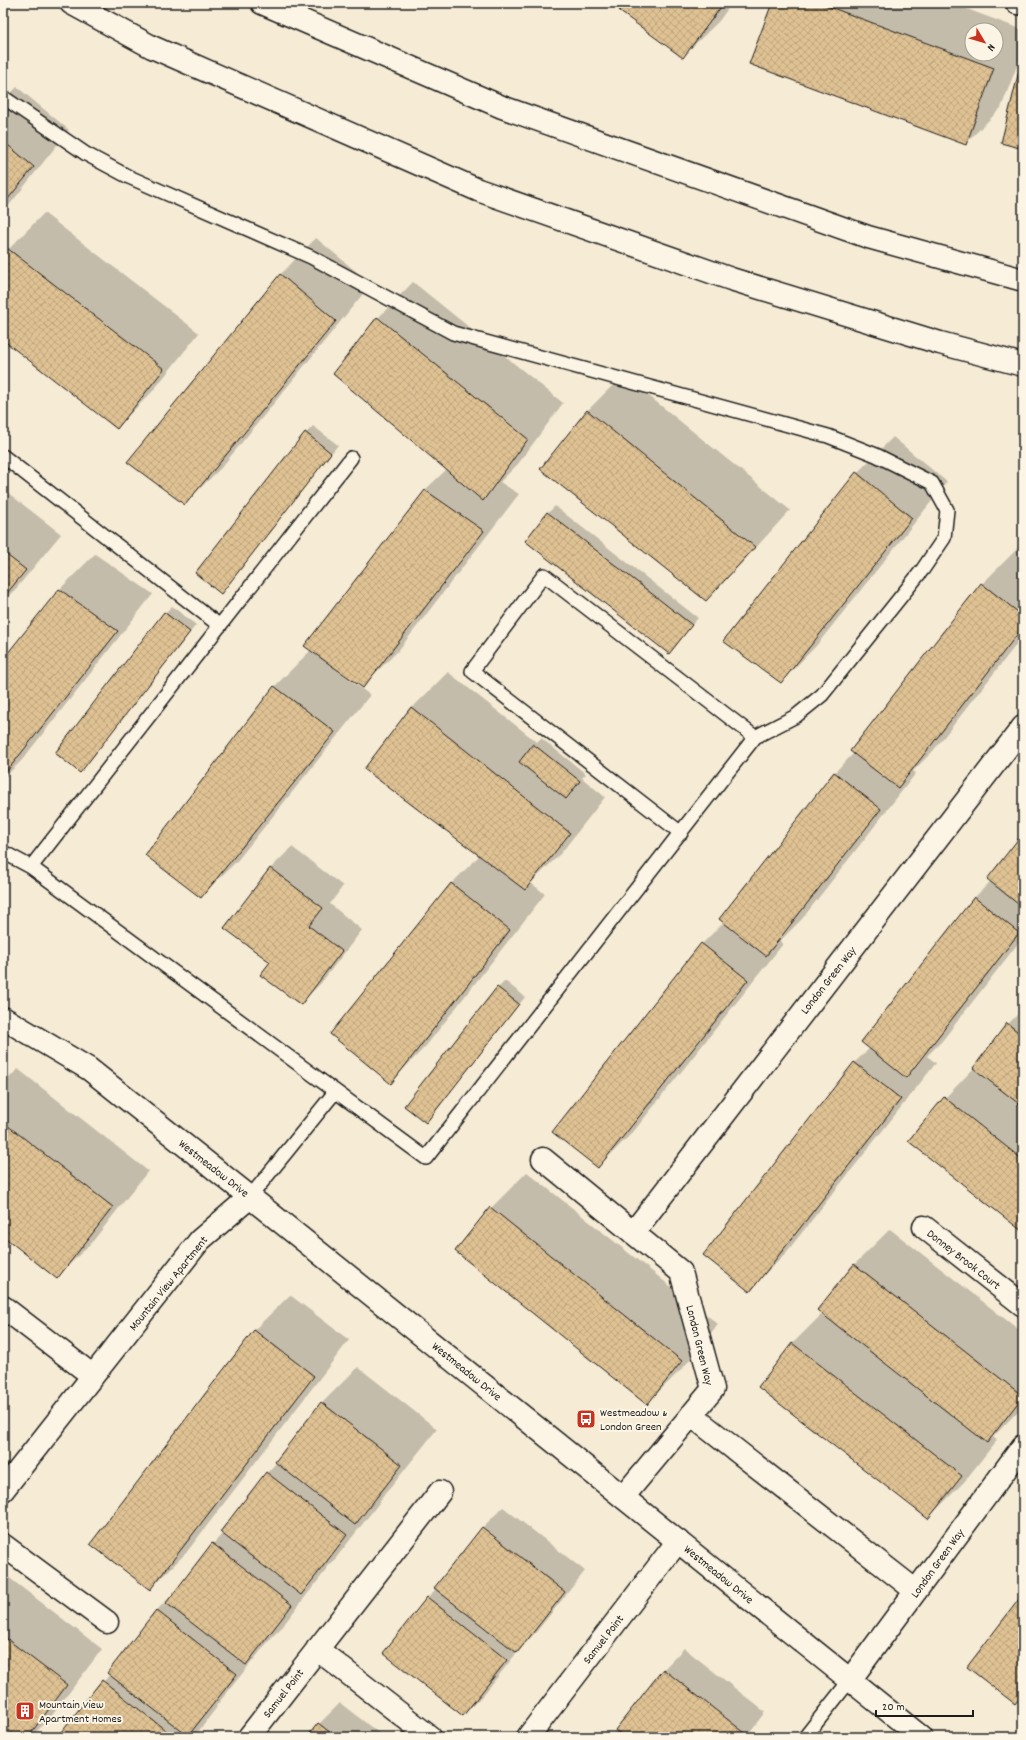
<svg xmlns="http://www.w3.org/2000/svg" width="1026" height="1740" viewBox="0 0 1026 1740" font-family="Dekko,sans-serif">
<defs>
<pattern id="building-cross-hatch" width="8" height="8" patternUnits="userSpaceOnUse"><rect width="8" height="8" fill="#dfc293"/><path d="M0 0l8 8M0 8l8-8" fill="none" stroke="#bfa67e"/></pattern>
</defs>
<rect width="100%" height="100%" fill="#f6ebd5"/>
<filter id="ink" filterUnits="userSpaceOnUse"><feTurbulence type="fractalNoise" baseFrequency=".025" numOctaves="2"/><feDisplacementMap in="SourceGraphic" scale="8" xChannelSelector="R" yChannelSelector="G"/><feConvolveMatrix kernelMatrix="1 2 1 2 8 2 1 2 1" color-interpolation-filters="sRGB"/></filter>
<g filter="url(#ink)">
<path fill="#0003" fill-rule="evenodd" d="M626 3H732L719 21 683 56Z
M773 3H951L1023 30V50L1001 108 965 144ZM972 30H996V54H972Z
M17 87 69 130 3 213V101Z
M44 213 199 333 152 392 116 428 3 339V255Z
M316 238 371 284 221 468 185 503 129 462 281 274Z
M413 282 563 403 518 464 500 482 519 494 398 651 362 686 339 670 338 671 370 695 237 861 201 896 146 855 275 686 311 650 425 490 447 469 378 318Z
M623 375 790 510 742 563 706 599 587 411Z
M313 426 338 445 221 592 306 433Z
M893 437 947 482 816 646 781 682 724 640 857 473Z
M3 489 61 534 15 590 3 602Z
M555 506 698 618 669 652 548 513Z
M1018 548 1023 553V636L933 751 913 771 916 773 802 919 780 941 783 944 634 1131 598 1167 702 944 724 922 834 773 854 753 982 584Z
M95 554 153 594 22 760 3 779V661L59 590Z
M172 606 196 625 80 771 165 613Z
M448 672 537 742 541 738 586 774 582 778 605 797 561 853 531 883 545 894 426 1046 391 1082 331 1034 452 883 480 855 366 769 412 708Z
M1023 834V937L942 1041 927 1056 936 1063 785 1254 749 1290 854 1063 870 1048 974 898 991 881Z
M292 847 343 886 330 904 362 930 321 983 300 1004 271 962 226 927 271 868Z
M505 981 525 997 426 1122 498 988Z
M1023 1009V1231L945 1098 974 1068 1008 1024Z
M18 1069 148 1171 93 1241 57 1277 3 1235V1084Z
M527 1172 718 1324 683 1368 647 1403 457 1251 491 1208Z
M890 1229 1023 1333V1406L993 1437 997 1440 964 1482 928 1518 792 1344 823 1313 854 1265Z
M290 1295 349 1340 186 1553 150 1589 254 1330Z
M358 1367 437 1429 391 1487 381 1498 382 1499 336 1558 326 1568 327 1569 281 1628 272 1637 216 1706 217 1707 194 1737H59L110 1674 156 1611 175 1592 213 1544 223 1533 221 1532 267 1473 277 1462 322 1403Z
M503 1507 585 1571 537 1631 519 1650 484 1694 463 1715 427 1598 436 1589 482 1528Z
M3 1573 102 1649 50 1718 31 1737H3Z
M684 1648 765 1712 746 1737H611L664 1669Z
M340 1703 384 1737H309L319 1724Z"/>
<path fill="url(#building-cross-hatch)" stroke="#1c1c1c" d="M625 3H724L683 58 619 11Z
M772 3H819L994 68 966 145 749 64Z
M1020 67 1023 68V149L1001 143Z
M3 141 34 167 3 205Z
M7 248 164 369 117 429 3 340V254Z
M280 274 336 321 185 505 127 462Z
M377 317 528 439 483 501 333 374Z
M587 410 755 547 706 601 540 469Z
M305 432 331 453 221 594 195 573Z
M856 472 912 518 781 683 723 641Z
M425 490 484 531 363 688 304 646Z
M547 512 692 625 669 654 525 541Z
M3 552 26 570 3 598Z
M981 583 1023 616V627L898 788 850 751Z
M59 589 118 631 3 776V659Z
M164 612 190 632 80 773 55 753Z
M274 686 335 732 201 898 145 855Z
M411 707 570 833 525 890 364 769Z
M533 744 580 781 566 799 519 762Z
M834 772 881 809 766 956 719 919Z
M1023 833V908L987 879Z
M270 868 323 908 309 926 342 951 301 1005 260 975 270 962 224 928Z
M451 883 510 930 391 1084 330 1034Z
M974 897 1019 933 906 1078 861 1042Z
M701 943 748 980 598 1168 552 1132Z
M497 987 519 1004 426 1123 404 1106Z
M1007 1023 1023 1036V1107L973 1068Z
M854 1062 901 1099 750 1292 703 1255Z
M944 1097 1023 1160V1232L908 1141Z
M3 1122 113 1207 57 1279 3 1236Z
M490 1207 682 1361 647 1405 455 1251Z
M854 1264 1023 1396 987 1443 817 1310Z
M254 1330 314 1376 150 1590 90 1544Z
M792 1343 962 1476 928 1519 758 1387Z
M321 1402 402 1465 355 1525 275 1462Z
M266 1472 347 1535 301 1595 220 1532Z
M482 1527 565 1592 517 1653 434 1588Z
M212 1543 292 1605 246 1665 166 1603Z
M1023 1594V1694L1015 1704 967 1667Z
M427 1597 507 1660 463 1716 383 1653Z
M156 1610 237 1674 188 1736 107 1673Z
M3 1636 67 1685 28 1737H3Z
M663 1669 745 1733 742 1737H624L615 1730Z
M102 1680 174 1737H57Z
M318 1723 336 1737H307Z"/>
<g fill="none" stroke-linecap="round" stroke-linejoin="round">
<defs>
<path id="service" d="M3 97 86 154 129 177 311 257 453 333 828 436 876 455 932 483 947 510 944 538 923 569 822 695 796 716 755 737 426 1158 31 867 3 852
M3 456 220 626
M681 833 472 671 544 575 755 737
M31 867 351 458
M250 1197 335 1092
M805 1737 850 1680"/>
<path id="minor" d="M1017 3 1023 4
M543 1159 681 1272 713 1389 623 1497
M924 1227 1023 1305
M633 1233 1023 727
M3 1307 93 1376
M691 1415 916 1591
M3 1490 200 1240 250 1197
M3 1545 107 1622
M317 1649 430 1737
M850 1680 1023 1446
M249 1737 440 1492
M528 1737 678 1541"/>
<path id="tertiary" d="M3 1018 89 1069 250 1197 921 1737"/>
<path id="motorway" d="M71 3 152 47 478 190 731 279 940 343 1023 365
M262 3 502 107 868 237 1023 280"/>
</defs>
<use href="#service" stroke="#1c1c1c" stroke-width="16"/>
<use href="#minor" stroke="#1c1c1c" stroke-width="25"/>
<use href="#tertiary" stroke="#1c1c1c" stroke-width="25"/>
<use href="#motorway" stroke="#1c1c1c" stroke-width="25"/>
<use href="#service" stroke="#fcf5e5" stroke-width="13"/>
<use href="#minor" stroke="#fcf5e5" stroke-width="22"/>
<use href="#tertiary" stroke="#fcf5e5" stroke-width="22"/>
<use href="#motorway" stroke="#fcf5e5" stroke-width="22"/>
</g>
</g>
<defs>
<symbol id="bus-square" viewBox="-11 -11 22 22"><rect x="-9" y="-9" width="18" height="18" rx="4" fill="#c8321e" stroke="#fcf5e5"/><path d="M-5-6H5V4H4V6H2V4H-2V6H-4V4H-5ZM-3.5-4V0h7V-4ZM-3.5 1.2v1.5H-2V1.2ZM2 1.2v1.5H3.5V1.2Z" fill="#fff"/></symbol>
<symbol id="building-square" viewBox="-11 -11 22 22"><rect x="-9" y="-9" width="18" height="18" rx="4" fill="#c8321e" stroke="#fcf5e5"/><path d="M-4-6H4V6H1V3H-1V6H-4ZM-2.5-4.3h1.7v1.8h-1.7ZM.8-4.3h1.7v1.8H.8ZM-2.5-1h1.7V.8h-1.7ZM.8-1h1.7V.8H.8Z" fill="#fff"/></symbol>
</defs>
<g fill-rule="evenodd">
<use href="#bus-square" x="575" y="1408" width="22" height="22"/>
<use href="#building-square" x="14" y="1700" width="22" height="22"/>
</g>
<g text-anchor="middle" stroke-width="4" stroke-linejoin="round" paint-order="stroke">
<g font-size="12" fill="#1c1c1c" stroke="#fcf5e5">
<text transform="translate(828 980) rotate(-52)" y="4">London Green Way</text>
<text transform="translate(214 1168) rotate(38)" y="4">Westmeadow Drive</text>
<text transform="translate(964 1259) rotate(38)" y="4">Donney Brook Court</text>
<text transform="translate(168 1283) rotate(-51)" y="4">Mountain View Apartment</text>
<text transform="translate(700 1345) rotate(76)" y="4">London Green Way</text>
<text transform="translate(467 1371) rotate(39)" y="4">Westmeadow Drive</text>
<text transform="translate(937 1563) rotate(-54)" y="4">London Green Way</text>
<text transform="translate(719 1574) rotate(39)" y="4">Westmeadow Drive</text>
<text transform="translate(603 1639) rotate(-52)" y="4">Samuel Point</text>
<text transform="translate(283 1693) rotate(-52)" y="4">Samuel Point</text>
</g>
<g font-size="12" fill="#1c1c1c" stroke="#fcf5e5" text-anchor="start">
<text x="600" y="1416">Westmeadow &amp;<tspan x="600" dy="14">London Green</tspan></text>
<text x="39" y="1708">Mountain View<tspan x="39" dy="14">Apartment Homes</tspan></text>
</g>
</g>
<rect width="1026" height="1740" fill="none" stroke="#fcf5e5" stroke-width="16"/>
<rect x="8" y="8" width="1010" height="1724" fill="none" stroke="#1c1c1c" stroke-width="1.5" filter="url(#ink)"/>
<g transform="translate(984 42) rotate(128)"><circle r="19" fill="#fcf5e5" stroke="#a29e95"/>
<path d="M0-3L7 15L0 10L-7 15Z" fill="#c8321e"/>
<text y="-6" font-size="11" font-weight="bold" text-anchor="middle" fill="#1c1c1c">N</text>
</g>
<path d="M876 1710v6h97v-6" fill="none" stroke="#1c1c1c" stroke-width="2"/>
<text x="882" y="1710" font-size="12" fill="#1c1c1c" stroke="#fcf5e5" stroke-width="3" paint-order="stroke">20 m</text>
</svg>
